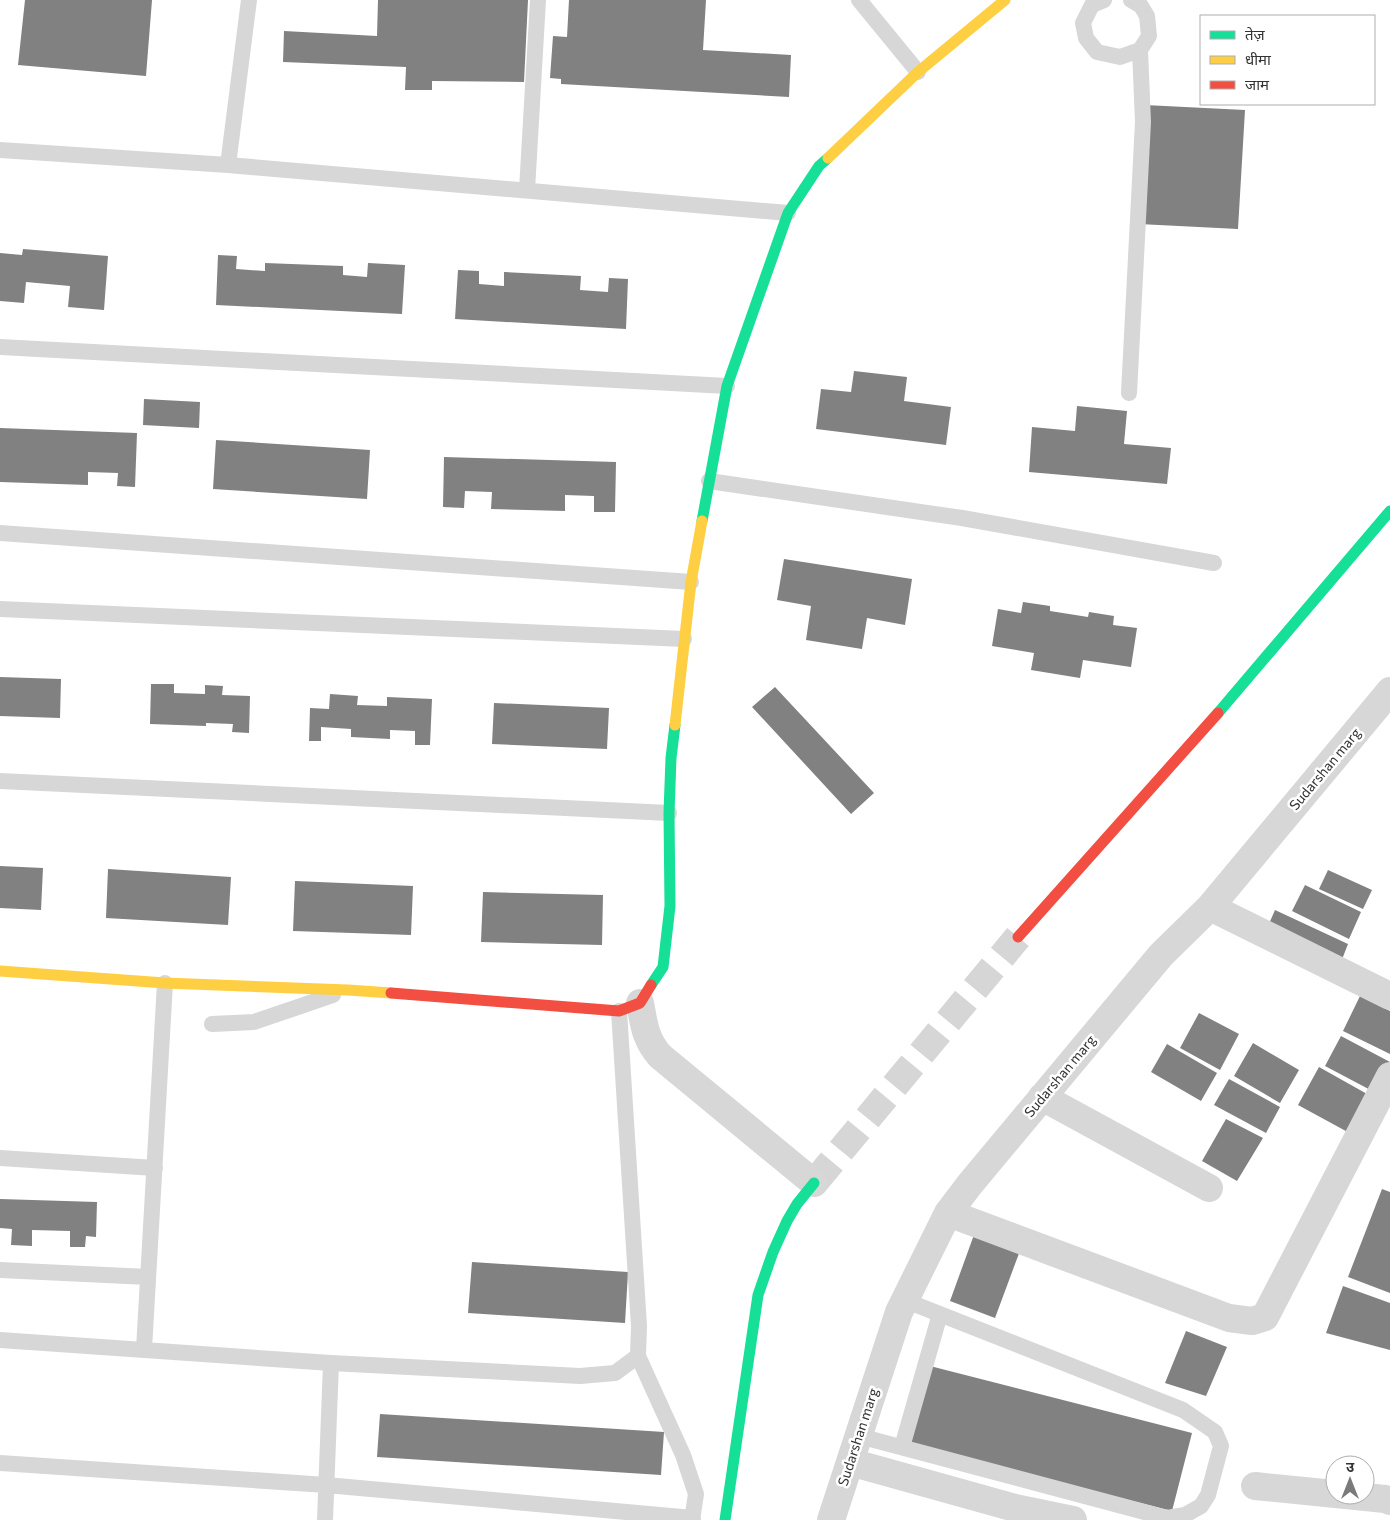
<svg xmlns="http://www.w3.org/2000/svg" width="1390" height="1520" viewBox="0 0 1390 1520" font-family="Commissioner,'Noto Sans Devanagari',sans-serif">
<rect width="100%" height="100%" fill="#fff"/>
<path fill="#818181" d="M25 0H152L146 76 18 65Z
M378 0H528L524 82 432 81V90H405L406 67 283 62 284 31 377 36Z
M569 0H706L703 50 791 55 789 97 561 84V79L550 78 553 36 567 37Z
M1145 105 1245 110 1238 229 1139 224Z
M23 249 108 256 104 310 68 307 70 286 26 282 24 303 0 301V253L22 255Z
M218 255 237 256 236 269 265 271V263L343 266V275L367 277 368 263 405 265 402 314 216 305Z
M458 270 479 271V284L504 286V272L581 276 580 290 608 292 609 278 628 279 626 329 455 319Z
M854 371 907 377 904 401 951 407 946 445 816 429 821 389 851 392Z
M144 399 200 402 199 428 143 425Z
M1077 406 1127 411 1124 444 1171 448 1167 484 1029 472 1032 427 1075 431Z
M0 428 137 433 135 487 117 486 118 473 88 472V485L0 482Z
M216 440 370 450 367 499 213 489Z
M444 457 616 462 615 512H594V496L565 495V511L491 509 492 492 465 491 464 508 443 507Z
M784 559 912 579 905 625 867 618 862 649 806 640 811 606 777 600Z
M1023 602 1050 606V611L1088 617 1089 612 1114 616 1113 625 1137 628 1131 667 1083 660 1080 678 1031 670 1034 653 992 646 998 609 1021 613Z
M0 677 61 679 60 718 0 716Z
M151 684H174V693L205 694V685L223 686 222 695 250 696 249 733 232 732 233 724 206 723V726L150 724Z
M775 687 874 793 851 814 752 707Z
M330 694 358 696 357 705 387 706V697L432 699 430 745H415V731L390 730V739L351 737V729L321 727V741H309L310 708 329 709Z
M494 703 609 708 607 749 492 744Z
M0 866 43 868 41 910 0 908Z
M108 869 231 877 228 925 106 918Z
M1328 870 1372 890 1363 909 1319 889Z
M295 881 413 886 411 935 293 931Z
M1305 885 1361 912 1349 939 1292 911Z
M483 892 603 895 602 945 481 942Z
M1275 910 1348 944 1341 962 1268 926Z
M1360 996 1390 1011V1054L1343 1031Z
M1199 1013 1239 1034 1220 1070 1180 1048Z
M1341 1036 1390 1062V1072L1378 1094 1325 1066Z
M1253 1043 1299 1070 1280 1103 1234 1076Z
M1167 1044 1217 1073 1201 1101 1151 1072Z
M1319 1067 1376 1099 1355 1136 1298 1105Z
M1229 1079 1280 1107 1266 1133 1214 1105Z
M1226 1119 1263 1138 1237 1181 1202 1161Z
M1382 1189 1390 1192V1293L1348 1277Z
M0 1199 97 1202 96 1237 86 1236 85 1247H70V1231L32 1230V1246L11 1245 12 1229 0 1228Z
M975 1232 1021 1248 995 1318 950 1301Z
M472 1262 628 1272 625 1323 468 1313Z
M1343 1286 1390 1303V1350L1326 1333Z
M1186 1331 1227 1347 1206 1396 1165 1383Z
M930 1366 1192 1433 1172 1511 910 1445Z
M380 1414 664 1432 661 1475 377 1457Z"/>
<g fill="none" stroke-linecap="round" stroke-linejoin="round">
<path stroke="#d6d6d6" stroke-width="28" stroke-dasharray="28 14" stroke-linecap="butt" d="M814 1183 1018 937"/>
<path stroke="#d7d7d7" stroke-width="16" d="M859 0 918 72
M1104 0 1092 5 1083 23 1086 38 1097 52 1120 57 1140 50
M0 150 228 165 788 213
M228 165 249 0
M527 190 538 0
M0 347 727 386
M1129 393 1143 122 1140 50 1149 36 1147 16 1141 6 1131 0
M709 481 962 518 1214 563
M0 533 691 582
M0 609 684 639
M0 781 669 813
M619 1011 639 1326 638 1356 683 1455 696 1494 692 1520
M212 1024 254 1022 333 995
M0 1158 155 1168
M0 1270 148 1277
M0 1340 331 1363 580 1376 615 1373 638 1356
M144 1349 165 983
M859 1436 1167 1518 1185 1515 1201 1506 1208 1495 1221 1446 1215 1432 1183 1410 904 1300
M902 1447 940 1314
M0 1463 326 1485 693 1518
M325 1520 331 1363"/>
<path stroke="#d7d7d7" stroke-width="28" d="M1210 907 1390 996
M640 1003C644 1024 645 1039 660 1056L814 1183
M1042 1097 1209 1188
M948 1213 1229 1318 1252 1321 1265 1317 1390 1076
M850 1462 1015 1508 1073 1520
M1255 1486 1385 1499 1390 1501
M831 1520 899 1312 948 1213 970 1184 1161 955 1210 907 1390 691"/>
<path stroke="#16e098" stroke-width="11" d="M702 521 727 386 788 213 819 166 828 158
M1218 713 1390 511
M651 985 663 967 670 906 669 813 671 758 675 725
M725 1520 758 1295 773 1252 787 1221 797 1204 814 1183"/>
<path stroke="#ffcf43" stroke-width="11" d="M828 158 918 72 1005 0
M675 725 691 582 702 521
M0 971 165 983 348 990 391 993"/>
<path stroke="#f24e42" stroke-width="11" d="M1018 937 1218 713
M391 993 619 1011 640 1003 651 985"/>
</g>
<g text-anchor="middle" stroke-width="5" stroke-linejoin="round" paint-order="stroke">
<g font-size="14" fill="#333" stroke="#fff">
<text transform="translate(1325 769) rotate(-50)" y="5">Sudarshan marg</text>
<text transform="translate(1060 1076) rotate(-50)" y="5">Sudarshan marg</text>
<text transform="translate(858 1437) rotate(-72)" y="5">Sudarshan marg</text>
</g>
</g>
<rect x="1200" y="15" width="175" height="90" fill="#ffffff" stroke="#adadad"/>
<rect x="1210" y="31" width="25" height="8" fill="#16e098" stroke="#adadad"/>
<text x="1245" y="40" font-size="15" fill="#333333">तेज़</text>
<rect x="1210" y="56" width="25" height="8" fill="#ffcf43" stroke="#adadad"/>
<text x="1245" y="65" font-size="15" fill="#333333">धीमा</text>
<rect x="1210" y="81" width="25" height="8" fill="#f24e42" stroke="#adadad"/>
<text x="1245" y="90" font-size="15" fill="#333333">जाम</text>
<g transform="translate(1350 1480)"><circle r="24" fill="#ffffff" stroke="#adadad"/>
<path d="M0-4L9 19L0 12L-9 19Z" fill="#7a7a7a"/>
<text y="-8" font-size="14" font-weight="bold" text-anchor="middle" fill="#333333">उ</text>
</g>
</svg>
